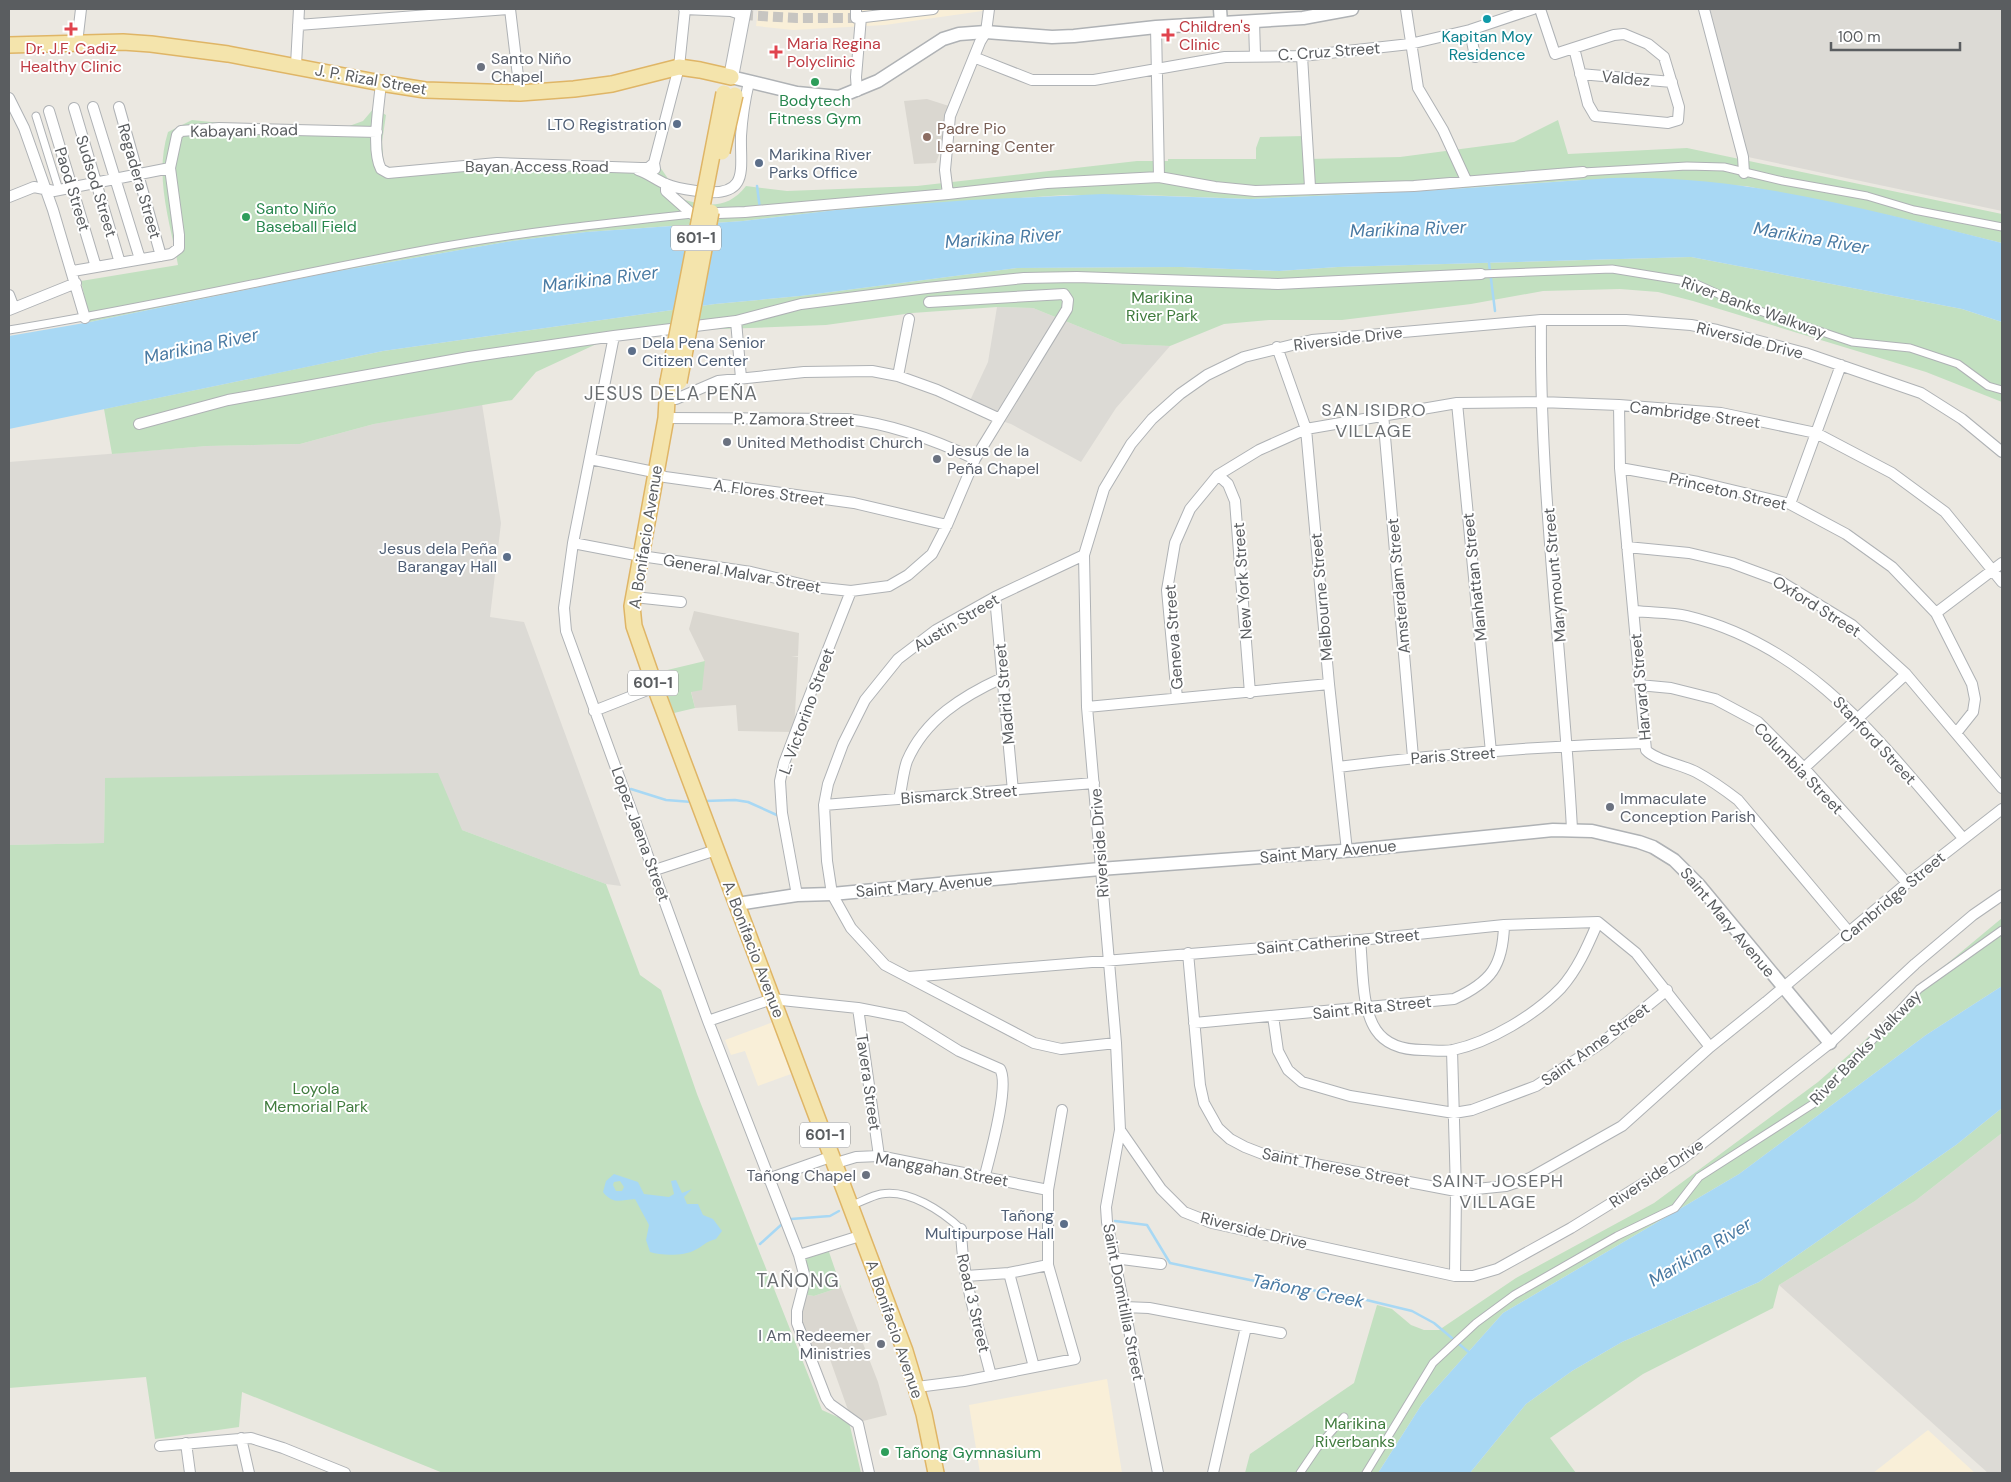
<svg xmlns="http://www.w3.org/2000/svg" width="2011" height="1482" viewBox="0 0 2011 1482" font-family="'DM Sans',sans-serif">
<rect width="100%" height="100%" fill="#ebe8e1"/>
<path fill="#f9efd8" d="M758 9H1060L989 10 885 25 793 30 756 26Z
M773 1022 791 1074 758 1086 745 1051 731 1055 725 1040Z
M1107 1379 1122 1473H980L969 1405Z
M1928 1430 1975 1473H1873Z"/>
<path fill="#dcdad5" d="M1710 9H2002V211L1748 157Z
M997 307 1033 308 1122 344 1170 346 1116 408 1081 462 1011 424 966 409 988 362Z
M482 404 501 523 490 617 524 622 621 886 606 884 462 830 105 779 104 843 9 845V462L207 446 300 444 374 424Z
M2002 1133V1473H1988L1779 1285 1915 1201Z"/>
<path fill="#dad7d0" d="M927 99 949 106 945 116 943 144 936 163 914 164 904 101Z
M694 611 799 633 798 656H791L798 657 794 732 738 731 736 705 695 708 691 691 705 662 689 629Z
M841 1287 878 1382 887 1415 863 1421 848 1410 827 1351 812 1356 798 1316 807 1295 814 1296Z"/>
<path fill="#c2e0c0" d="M374 108 386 115 382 142 384 169 447 170 660 167 682 199C708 207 728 209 746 186L787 191 917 186 1137 161H1168V159H1256V148L1260 137 1306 136 1308 159 1400 157 1514 142 1558 120 1568 154 1687 148 2002 214V243L1892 216 1746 186 1580 180 1423 191 1251 199 1142 195H1066L836 210 743 221 586 232 512 241 327 273 90 322 81 281 178 265C170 222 154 176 168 132L192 120 327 134 363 121Z
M1691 257 1962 309 2002 322V402L1926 372 1693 301 1658 292 1620 289 1543 291 1471 304 1342 320H1269L1224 324 1170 346 1122 344 1033 308 997 307 912 313 826 325 696 330 603 341 536 372 512 400 374 424 300 444 207 446 112 454 104 409 383 351 715 304 800 296 1017 268 1181 267 1279 271 1338 267Z
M705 661 702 690 691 692 695 708 674 713 659 672Z
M438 773 462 830 606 884 640 975 661 990 697 1094 822 1410 849 1422 861 1473H443L242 1392 239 1427 155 1439 146 1377 9 1388V845L104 843 105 778Z
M2002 918V986L1926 1035 1739 1174 1503 1313 1422 1404 1378 1473H1245L1250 1454 1354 1383 1377 1305 1392 1309 1411 1325 1424 1330H1439L1516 1278 1654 1203 1818 1082 1860 1045 1919 987Z
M2002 1108V1133L1915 1201 1779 1285 1773 1308 1643 1374 1550 1438 1576 1473H1470L1526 1404 1572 1371 1622 1342 1759 1282 1956 1145Z
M828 1249 841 1287 814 1296 807 1295 809 1285 803 1256Z"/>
<path fill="#a8d8f4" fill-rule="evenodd" d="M1611 178C1744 174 1874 211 2002 243V322L1962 309 1691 257 1338 267 1279 271 1181 267 1017 268 800 296 715 304 383 351 9 429V336L90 322 327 273 512 241 586 232 743 221 836 210 970 200 1103 194 1251 199 1423 191Z
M2002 986V1108L1956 1145 1759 1282 1622 1342 1572 1371 1526 1404 1470 1473H1378L1422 1404 1503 1313 1739 1174 1926 1035Z
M614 1174 638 1182 644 1194 669 1197 674 1194 671 1181 676 1180 682 1193 692 1189 684 1197 687 1204H698L703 1215 713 1219 722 1231 716 1239C704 1242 704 1246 695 1250 684 1256 662 1256 650 1252L646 1240 649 1225 635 1199C621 1200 613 1205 603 1192L606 1181ZM620 1181 624 1187 622 1191H616L613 1185 614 1182Z"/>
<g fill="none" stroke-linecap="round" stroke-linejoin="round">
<path stroke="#a8d8f4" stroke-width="2.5" d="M757 186 760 209
M1489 263 1495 311
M631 789 666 800 692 802
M705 801 735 800 748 802 779 816
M791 1219 830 1216 839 1211
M1115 1221 1147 1225 1170 1263 1250 1280 1354 1297 1412 1311 1434 1323 1471 1354
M760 1244 781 1225"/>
<path stroke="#c7c5c1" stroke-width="10" stroke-dasharray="10 5" stroke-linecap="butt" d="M743 15 797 18H856"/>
<defs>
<path id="pedestrian" d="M36 116 59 190
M1583 172 1687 166 1724 167 1783 181 1867 196 1914 210 2002 227
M1481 274 1612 269 1692 282 1745 306 1852 342 1910 348 1958 364 1988 386 2002 390
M9 330C153 307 296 273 440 247 523 232 608 223 692 214
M852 1205C861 1202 871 1196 881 1194 909 1189 942 1211 961 1229
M1300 1473 1317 1448 1344 1417
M1366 1473 1433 1363 1476 1323 1514 1295 1617 1236 1675 1208 1699 1177 1816 1102 1919 989 2002 930"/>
<path id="minor" d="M510 9 520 93
M684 9 731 11 743 15
M856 9V18L933 9
M1406 9 1418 88 1443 130 1466 180
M1540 9 1555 54 1614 35 1624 34 1648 44 1664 57 1679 107 1678 120 1668 123 1595 116 1588 104 1574 48
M1704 9 1743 157 1744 173
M1254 21 1255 55
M298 25 508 9
M1156 27 1159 177
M1470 30 1475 57
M77 43 81 9
M1302 56 1310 187
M976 58 1032 80H1094L1225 57 1302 56 1410 44 1470 30 1533 9
M296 65 299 9
M1580 74 1672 82
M381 83C379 105 371 150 381 169L388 173 497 163 641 168H648L654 163
M857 91 856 77 861 17
M9 98 24 128 53 210 85 318
M93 107 140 259
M119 107 161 256
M74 108 120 263
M49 111 96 267
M655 169 654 163 679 67 685 9
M638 170C648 173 656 180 666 184 677 189 691 190 704 192 750 196 740 168 741 136 742 118 745 99 749 82
M666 184V191L692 214 745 212 948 194 1047 183 1159 177 1215 187 1255 191 1414 186 1583 172
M948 194 945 170 950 116 980 42 986 32 989 9
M9 197 34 187 54 191 170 168
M73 271 171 254 179 248V235L170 168 177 135 181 131 219 128 377 132
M9 295 14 308
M9 310 76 283
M1541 320C1539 490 1563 660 1572 829
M736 321 741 378
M614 336 573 543 564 608 566 631 708 1021 799 1255 804 1274V1284L797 1311V1323L826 1398 830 1404 858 1424 869 1473
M1277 347 1306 429 1329 684 1347 851
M898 376 909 319
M676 399 718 381 804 372 872 371 898 376 937 390 998 418
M1457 403 1491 752
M1619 405 1620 468 1646 750C1656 761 1681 764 1696 772 1711 780 1725 790 1738 800L1849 932
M1383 414 1413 757
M666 418 847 419C892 424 935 440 975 459
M139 424 228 400 469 357 614 336 736 321 801 304 927 288 1024 278 1077 277 1278 284 1481 274
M590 459 649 471 665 477 854 503 947 525
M1620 468 1698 482 1790 504 1846 534 1892 567 1936 613 1972 684 1975 699 1973 712 1957 732
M1218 475 1228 484 1235 501 1250 693
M1790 504 1841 365
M573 543 641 556 751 572 813 587 851 591 889 586 908 575 932 554 947 525 975 459 1067 309 1068 300 1064 294 929 302
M1627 547 1689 553 1732 563 1778 580 1852 625 1906 674 2002 788
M1084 555 995 597 936 630 898 659 865 700 843 744 828 784 824 805 827 861 832 894 851 928 885 965 1034 1043 1061 1049 1116 1043
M634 597 681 602
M995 597 1013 791
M1635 611C1652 613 1671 612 1687 616 1812 646 1884 747 1963 838
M1936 613 2002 563
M1639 685 1671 688 1715 699 1758 722 1804 768 1907 883
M1177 698 1167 590 1175 543 1190 509 1218 475 1259 450 1306 429 1457 403 1540 402 1619 405 1721 413 1816 433 1892 473 1945 512 2002 582
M1087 707 1329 684
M594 711 655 687
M1338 767C1439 754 1542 746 1644 743
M1804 768 1906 674
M899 799C902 787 903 772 907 761 925 719 963 696 1002 678
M824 805 1094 783
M655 870 716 850
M797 895 782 813 780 781 784 763 804 710 851 591
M1360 940C1363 966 1361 1008 1376 1030 1386 1045 1405 1050 1423 1050 1432 1050 1444 1052 1453 1050 1490 1042 1535 1015 1561 988 1578 969 1588 945 1598 922
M1188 953 1200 1085 1204 1103 1218 1128 1230 1139 1245 1147 1263 1154 1456 1191 1506 1186 1530 1178 1622 1126 1710 1047 1766 1002 1907 883 2002 809
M909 977 1360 940 1504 925 1598 922 1636 953 1710 1047
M858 1008 879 1156
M1273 1016 1278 1051 1288 1070 1302 1082 1350 1096 1454 1113 1472 1110 1536 1086 1603 1042 1667 990
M708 1021 772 999 858 1008 904 1017 959 1051 1000 1069C1010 1085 990 1155 985 1175
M1194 1023 1454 999C1491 982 1503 966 1504 925
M1452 1050 1456 1191 1455 1276
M1120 1130 1161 1189 1184 1212 1212 1223 1455 1276H1473L1497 1269 1571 1228 1681 1160 1830 1043 1915 964 1973 915 2002 895
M836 1163 856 1157 879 1156 1048 1190
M768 1179 833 1156
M961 1229C962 1279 979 1328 991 1376
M799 1255 863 1235
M1114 1258 1161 1264
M1009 1273 1034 1367
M966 1276 1009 1273 1048 1265
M1124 1307 1149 1308 1281 1333
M917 1387 964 1381 1075 1359 1048 1265V1190L1062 1110
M241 1438 249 1473
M186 1443 190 1473
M160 1446 251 1438 283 1448 345 1473
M1158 1473 1107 1222 1106 1207 1120 1130 1116 1043 1087 707 1084 555 1104 489 1131 444 1152 419 1180 394 1207 375 1244 357 1312 340 1541 320H1626L1691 325 1717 330 1805 353 1921 393 1962 419 2002 452
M1213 1473 1246 1327"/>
<path id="tertiary" d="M1220 9 1221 23
M731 77 797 93 839 97 878 81 943 39 959 34 986 32 1052 37 1074 36 1156 27 1303 18 1352 9
M737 904 797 895 832 894 1100 869 1356 850 1553 830 1592 831 1639 842 1653 847 1674 860 1699 885 1830 1043"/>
<path id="secondary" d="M731 77 744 9"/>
<path id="primary" d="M9 45 123 42 151 44 228 54 381 83 425 90 520 93 574 89 612 84 679 67 700 70 731 77
M668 382 666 418 632 606 634 626 658 695 905 1351 924 1414 936 1473"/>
</defs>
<use href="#pedestrian" stroke="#afb2b5" stroke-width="9"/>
<use href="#minor" stroke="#afb2b5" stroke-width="12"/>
<use href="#tertiary" stroke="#afb2b5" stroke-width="15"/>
<use href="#secondary" stroke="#b1b4b7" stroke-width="16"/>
<use href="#primary" stroke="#dfb566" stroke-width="18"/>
<use href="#pedestrian" stroke="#fff" stroke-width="7"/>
<use href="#minor" stroke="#fff" stroke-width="10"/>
<use href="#tertiary" stroke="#fff" stroke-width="12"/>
<use href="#secondary" stroke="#fff" stroke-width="14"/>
<use href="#primary" stroke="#f4e4ac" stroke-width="15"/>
<defs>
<path id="primary-bridge" d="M722 152 735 95
M668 382 724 93
M679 382 711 212"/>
</defs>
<use href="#primary-bridge" stroke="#dfb566" stroke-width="18" stroke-linecap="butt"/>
<use href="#primary-bridge" stroke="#f4e4ac" stroke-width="15"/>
</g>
<circle fill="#0f9aa8" stroke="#fff" stroke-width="2" cx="1487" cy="19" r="5"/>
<g fill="#e0444e" stroke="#fff" stroke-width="2">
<path d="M68.5 21.5h5v5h5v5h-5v5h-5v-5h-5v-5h5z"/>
<path d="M1165.5 27.5h5v5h5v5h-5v5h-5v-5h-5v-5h5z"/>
<path d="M773.5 44.5h5v5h5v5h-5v5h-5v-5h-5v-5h5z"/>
</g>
<g fill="#6b7280" stroke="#fff" stroke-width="2">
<circle cx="481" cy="67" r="5"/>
<circle cx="727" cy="442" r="5"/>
<circle cx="937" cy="459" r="5"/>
<circle cx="1610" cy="807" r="5"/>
<circle cx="866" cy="1175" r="5"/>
<circle cx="881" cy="1344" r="5"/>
</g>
<g fill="#2e9e5b" stroke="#fff" stroke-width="2">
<circle cx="815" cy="82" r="5"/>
<circle cx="246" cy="217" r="5"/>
<circle cx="885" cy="1452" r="5"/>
</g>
<g fill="#5c6f8a" stroke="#fff" stroke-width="2">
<circle cx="677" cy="124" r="5"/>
<circle cx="759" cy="163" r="5"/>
<circle cx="632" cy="351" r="5"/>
<circle cx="507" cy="557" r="5"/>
<circle cx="1064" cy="1224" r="5"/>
</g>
<circle fill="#8d6e63" stroke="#fff" stroke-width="2" cx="927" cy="137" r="5"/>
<g text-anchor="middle" stroke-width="4" stroke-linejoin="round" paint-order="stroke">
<g fill="#fff" stroke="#8c8e90" stroke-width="1">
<rect x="671" y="225.5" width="50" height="25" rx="4"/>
<rect x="628" y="670.5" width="50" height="25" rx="4"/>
<rect x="800" y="1122.5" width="50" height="25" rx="4"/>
</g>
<g font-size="15" font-weight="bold" fill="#5a5d60">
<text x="696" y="243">601-1</text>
<text x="653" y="688">601-1</text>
<text x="825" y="1140">601-1</text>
</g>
<g font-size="16" fill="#be3a42" stroke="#fff" text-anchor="start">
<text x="1179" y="32">Children's<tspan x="1179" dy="18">Clinic</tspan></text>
<text x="787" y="49">Maria Regina<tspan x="787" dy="18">Polyclinic</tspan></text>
<text x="71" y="54" text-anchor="middle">Dr. J.F. Cadiz<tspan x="71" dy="18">Healthy Clinic</tspan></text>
</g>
<g font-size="16" fill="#0d838f" stroke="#fff">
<text x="1487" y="42">Kapitan Moy<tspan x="1487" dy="18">Residence</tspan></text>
</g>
<g font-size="16" fill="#5a5d60" stroke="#fff">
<text transform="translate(1329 51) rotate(-4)" y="6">C. Cruz Street</text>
<text transform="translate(1626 78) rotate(5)" y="6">Valdez</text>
<text transform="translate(371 79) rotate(10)" y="6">J. P. Rizal Street</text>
<text transform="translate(244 130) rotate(-1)" y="6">Kabayani Road</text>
<text x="537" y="172">Bayan Access Road</text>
<text transform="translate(140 181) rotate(74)" y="6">Regadera Street</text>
<text transform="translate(97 186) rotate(73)" y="6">Sudsod Street</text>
<text transform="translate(73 189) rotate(73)" y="6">Paod Street</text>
<text transform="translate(1754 307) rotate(20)" y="6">River Banks Walkway</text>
<text transform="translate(1348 338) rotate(-7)" y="6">Riverside Drive</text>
<text transform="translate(1750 340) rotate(14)" y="6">Riverside Drive</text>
<text transform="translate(1695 414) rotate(7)" y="6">Cambridge Street</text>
<text transform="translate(794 419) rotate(1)" y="6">P. Zamora Street</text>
<text transform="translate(1728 491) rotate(13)" y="6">Princeton Street</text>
<text transform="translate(769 492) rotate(8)" y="6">A. Flores Street</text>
<text transform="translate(645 537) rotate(-81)" y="6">A. Bonifacio Avenue</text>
<text transform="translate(742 573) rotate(10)" y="6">General Malvar Street</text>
<text transform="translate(1554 575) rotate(-95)" y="6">Marymount Street</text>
<text transform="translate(1474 577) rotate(-96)" y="6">Manhattan Street</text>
<text transform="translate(1242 581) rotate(-94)" y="6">New York Street</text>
<text transform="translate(1398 586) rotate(-95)" y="6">Amsterdam Street</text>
<text transform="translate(1321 597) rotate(-95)" y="6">Melbourne Street</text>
<text transform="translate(1817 606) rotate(32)" y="6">Oxford Street</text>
<text transform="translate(956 622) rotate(-31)" y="6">Austin Street</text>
<text transform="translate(1173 637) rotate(-94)" y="6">Geneva Street</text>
<text transform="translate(1640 687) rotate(-95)" y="6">Harvard Street</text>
<text transform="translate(1004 694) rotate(-95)" y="6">Madrid Street</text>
<text transform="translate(806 711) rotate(-70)" y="6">L. Victorino Street</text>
<text transform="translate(1875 740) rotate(47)" y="6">Stanford Street</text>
<text transform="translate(1453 755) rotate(-4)" y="6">Paris Street</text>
<text transform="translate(1799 768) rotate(46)" y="6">Columbia Street</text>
<text transform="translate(959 794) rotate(-4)" y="6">Bismarck Street</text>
<text transform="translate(641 834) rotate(70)" y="6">Lopez Jaena Street</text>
<text transform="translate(1099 843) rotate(-94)" y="6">Riverside Drive</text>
<text transform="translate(1328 851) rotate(-5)" y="6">Saint Mary Avenue</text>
<text transform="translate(924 885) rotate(-5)" y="6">Saint Mary Avenue</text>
<text transform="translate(1892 897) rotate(-40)" y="6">Cambridge Street</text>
<text transform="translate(1728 922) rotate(50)" y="6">Saint Mary Avenue</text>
<text transform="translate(1338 941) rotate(-5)" y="6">Saint Catherine Street</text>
<text transform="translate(754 949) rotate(69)" y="6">A. Bonifacio Avenue</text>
<text transform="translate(1372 1007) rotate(-6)" y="6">Saint Rita Street</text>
<text transform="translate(1595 1044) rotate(-36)" y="6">Saint Anne Street</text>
<text transform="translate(1865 1047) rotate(-46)" y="6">River Banks Walkway</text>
<text transform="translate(869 1082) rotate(82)" y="6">Tavera Street</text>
<text transform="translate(1336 1167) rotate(11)" y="6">Saint Therese Street</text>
<text transform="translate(942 1169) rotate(10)" y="6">Manggahan Street</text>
<text transform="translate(1656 1173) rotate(-34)" y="6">Riverside Drive</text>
<text transform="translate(1254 1230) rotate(14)" y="6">Riverside Drive</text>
<text transform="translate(1124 1302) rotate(79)" y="6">Saint Domitillia Street</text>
<text transform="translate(974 1303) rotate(77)" y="6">Road 3 Street</text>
<text transform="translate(895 1329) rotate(71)" y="6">A. Bonifacio Avenue</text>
</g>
<g font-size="16" fill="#5b616d" stroke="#fff" text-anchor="start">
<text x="491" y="64">Santo Niño<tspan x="491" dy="18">Chapel</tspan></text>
<text x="737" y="448">United Methodist Church</text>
<text x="947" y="456">Jesus de la<tspan x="947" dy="18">Peña Chapel</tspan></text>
<text x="1620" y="804">Immaculate<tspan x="1620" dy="18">Conception Parish</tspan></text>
<text x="856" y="1181" text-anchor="end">Tañong Chapel</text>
<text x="871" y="1341" text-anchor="end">I Am Redeemer<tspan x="871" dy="18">Ministries</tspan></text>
</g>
<g font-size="16" fill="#27864d" stroke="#fff" text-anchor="start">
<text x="815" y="106" text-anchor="middle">Bodytech<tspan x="815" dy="18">Fitness Gym</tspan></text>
<text x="256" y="214">Santo Niño<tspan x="256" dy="18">Baseball Field</tspan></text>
<text x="895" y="1458">Tañong Gymnasium</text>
</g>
<g font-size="16" fill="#4e5e75" stroke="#fff" text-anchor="end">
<text x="667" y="130">LTO Registration</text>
<text x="769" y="160" text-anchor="start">Marikina River<tspan x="769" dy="18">Parks Office</tspan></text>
<text x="642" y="348" text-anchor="start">Dela Pena Senior<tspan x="642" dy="18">Citizen Center</tspan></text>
<text x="497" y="554">Jesus dela Peña<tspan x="497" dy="18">Barangay Hall</tspan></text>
<text x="1054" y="1221">Tañong<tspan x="1054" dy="18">Multipurpose Hall</tspan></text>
</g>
<g font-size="16" fill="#785e54" stroke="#fff" text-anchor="start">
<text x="937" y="134">Padre Pio<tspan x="937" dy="18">Learning Center</tspan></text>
</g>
<g font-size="16" fill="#3f7b3d" stroke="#fff">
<text x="1162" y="303">Marikina<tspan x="1162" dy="18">River Park</tspan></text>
<text x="316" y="1094">Loyola<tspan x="316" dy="18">Memorial Park</tspan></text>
<text x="1355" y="1429">Marikina<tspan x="1355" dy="18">Riverbanks</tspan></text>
</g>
<g font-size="18" font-style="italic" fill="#497aa3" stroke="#fff">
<text transform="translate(1408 229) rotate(-2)" y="6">Marikina River</text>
<text transform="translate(1003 238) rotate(-4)" y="6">Marikina River</text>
<text transform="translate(1811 238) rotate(10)" y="6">Marikina River</text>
<text transform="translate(600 279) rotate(-7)" y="6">Marikina River</text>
<text transform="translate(201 346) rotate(-12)" y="6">Marikina River</text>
<text transform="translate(1700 1252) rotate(-31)" y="6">Marikina River</text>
<text transform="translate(1308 1291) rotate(11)" y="6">Tañong Creek</text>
</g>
<g font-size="18" letter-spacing="1" fill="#6b6f72" stroke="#fff">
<text x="1374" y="416">SAN ISIDRO<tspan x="1374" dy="21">VILLAGE</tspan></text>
<text x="1498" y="1187">SAINT JOSEPH<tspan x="1498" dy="21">VILLAGE</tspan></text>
</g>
<g font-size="19" letter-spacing="1" fill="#6b6f72" stroke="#fff">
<text x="671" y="400">JESUS DELA PEÑA</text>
<text x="798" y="1287">TAÑONG</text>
</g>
</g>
<rect width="2011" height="1482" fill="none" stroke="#5a5d60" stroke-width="20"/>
<path d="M1831 42v8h129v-8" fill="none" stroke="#5a5d60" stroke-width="2.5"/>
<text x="1838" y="42" font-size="15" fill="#5a5d60" stroke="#ffffff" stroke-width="4" paint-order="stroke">100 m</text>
</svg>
